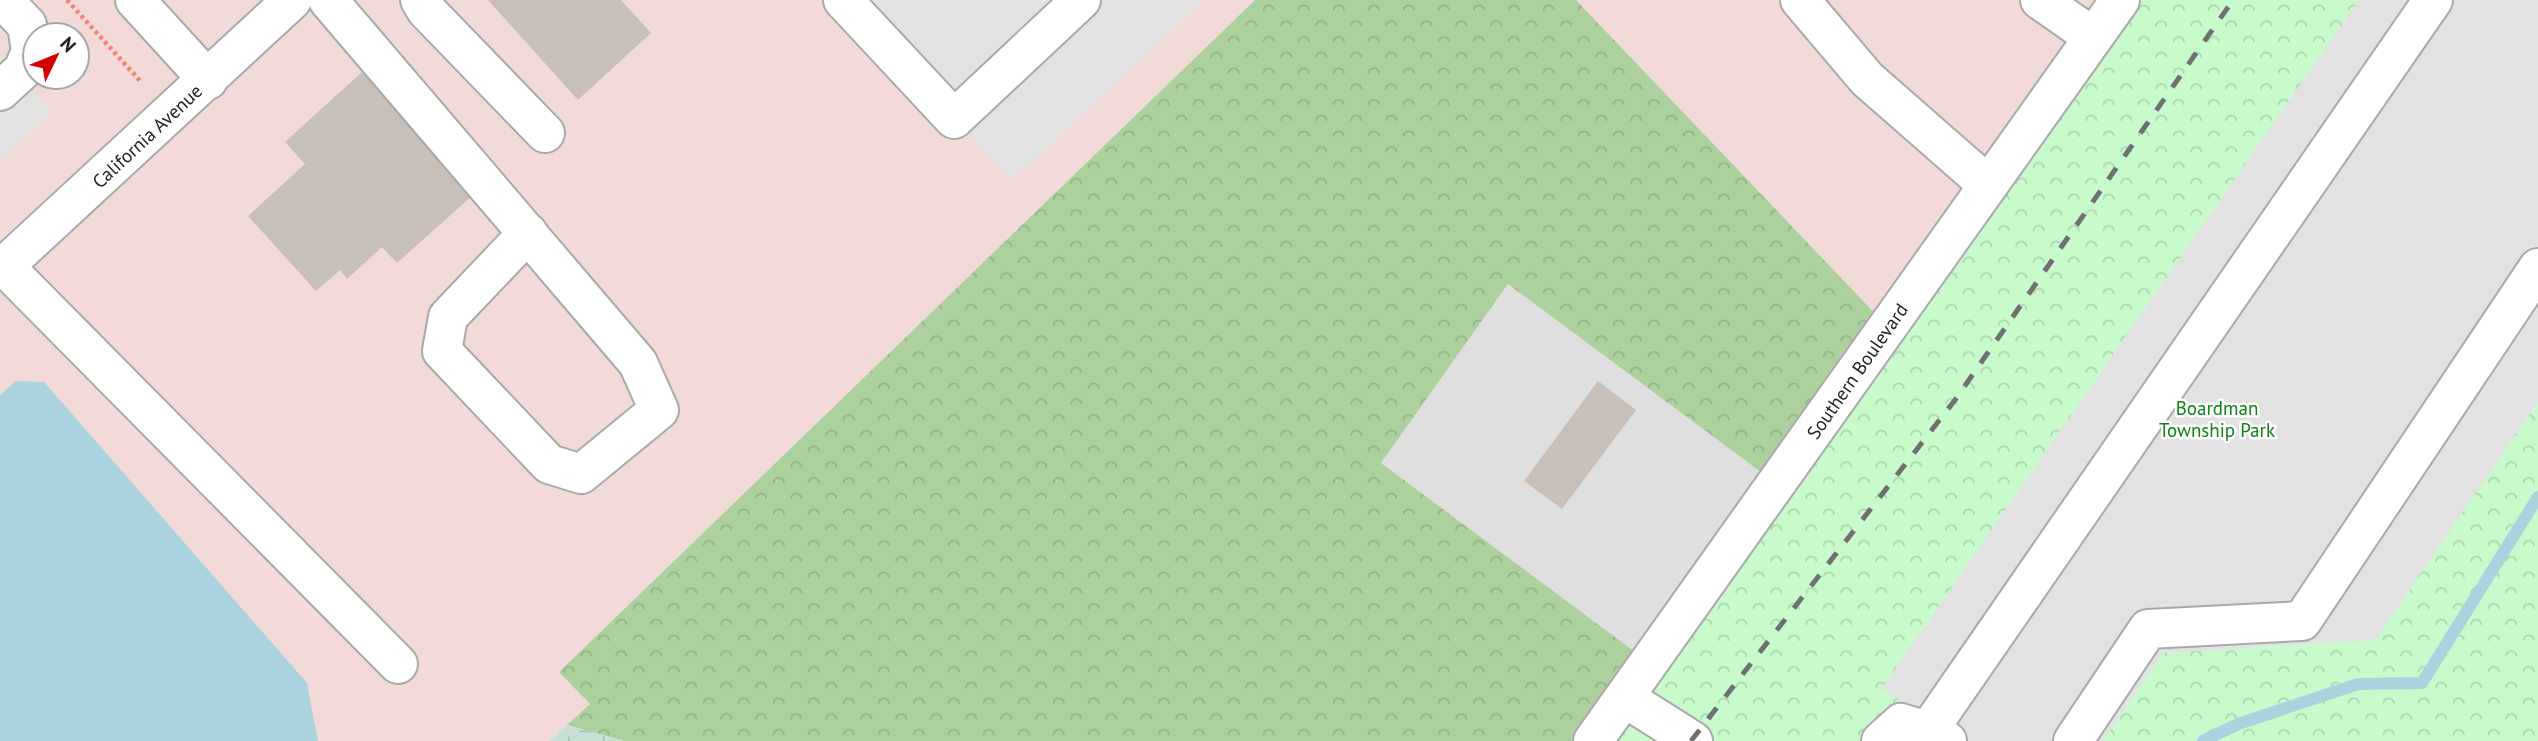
<svg xmlns="http://www.w3.org/2000/svg" width="2538" height="741" viewBox="0 0 2538 741" font-family="'PT Sans',sans-serif">
<defs>
<pattern id="forest-crowns" width="20" height="18" patternUnits="userSpaceOnUse" patternTransform="scale(1.75)"><rect width="20" height="18" fill="#add19e"/><path d="M2 6a3 3 0 1 1 6 0M12 15a3 3 0 1 1 6 0" fill="none" stroke="#95b388"/></pattern>
<pattern id="wetland-marsh" width="20" height="14" patternUnits="userSpaceOnUse" patternTransform="scale(1.75)"><rect width="20" height="14" fill="#c6e0d4"/><path d="M1 5h8M5 5V1M11 12h8M15 12V8" fill="none" stroke="#aac0b6"/></pattern>
<pattern id="park-crowns" width="20" height="18" patternUnits="userSpaceOnUse" patternTransform="scale(1.75)"><rect width="20" height="18" fill="#c8facc"/><path d="M2 6a3 3 0 1 1 6 0M12 15a3 3 0 1 1 6 0" fill="none" stroke="#acd6af"/></pattern>
</defs>
<rect width="100%" height="100%" fill="#f2efe9"/>
<path fill="#e0dfdf" d="M1508 284 1777 484 1650 663 1381 463Z"/>
<path fill="#f2dad9" fill-rule="evenodd" d="M0 0H1255L560 671 590 704 550 741H0ZM35 35H77V77H35Z
M1576 0H2120L1888 327Z"/>
<path fill="url(#forest-crowns)" d="M1255 0H1576L1888 327 1777 484 1508 284 1381 463 1650 663 1593 741H624L567 725 590 704 559 672Z"/>
<path fill="url(#wetland-marsh)" d="M567 725 624 741H550Z"/>
<path fill="url(#park-crowns)" d="M2120 0H2538V741H1593Z"/>
<path fill="#e2e2e2" d="M843 0H1204L1012 180Z
M2359 0H2538V402L2375 640 2163 653 2103 741H1961L1882 688Z
M0 55 52 112 0 160Z"/>
<path fill="#aad3df" d="M16 381 44 382 307 683 318 741H0V395Z"/>
<g fill="none" stroke-linecap="round" stroke-linejoin="round">
<path stroke="#aad3df" stroke-width="12" d="M2203 741 2238 724 2358 684 2422 683 2538 497"/>
</g>
<path fill="#c7bfb8" d="M488 0H621L651 33 578 100Z
M362 72 473 195 397 263 382 247 347 279 340 270 316 291 248 216 305 164 285 142Z
M1598 381 1636 410 1562 509 1524 481Z"/>
<g fill="none" stroke-linecap="round" stroke-linejoin="round">
<defs>
<path id="minor" d="M135 0 208 80
M328 0 638 363 659 410 581 474 549 464 442 351 448 317 528 233
M420 0 426 10 545 133
M843 0 954 119 1081 0
M1800 0 1867 79 1988 185
M2040 0 2093 37
M0 91 23 70 31 51 27 25 3 0
M4 266 398 664
M0 270 292 0
M1625 698 1693 741
M1928 731 2433 0
M1593 741 2120 0
M1881 741 1901 723 1937 734 1947 741
M2073 741 2148 629 2302 621 2538 268"/>
</defs>
<use href="#minor" stroke="#a9a9a9" stroke-width="42"/>
<path stroke="#fa8072" stroke-width="4.5" stroke-dasharray="3.5 3.5" stroke-linecap="butt" d="M67 0 142 83"/>
<use href="#minor" stroke="#fff" stroke-width="38"/>
<path stroke="#707070" stroke-width="5" stroke-dasharray="14 14" stroke-linecap="butt" d="M1691 741 1955 400 2233 0"/>
</g>
<g text-anchor="middle" stroke-width="5" stroke-linejoin="round" paint-order="stroke">
<g font-size="19" fill="#222" stroke="#fff">
<text transform="translate(147 136) rotate(-43)" y="7">California Avenue</text>
<text transform="translate(1857 371) rotate(-55)" y="7">Southern Boulevard</text>
</g>
<g font-size="19" fill="#0c8416" stroke="#fff">
<text x="2217" y="415">Boardman<tspan x="2217" dy="22">Township Park</tspan></text>
</g>
</g>
<g transform="translate(56 56) rotate(47)"><circle r="33" fill="#ffffff" stroke="#a7a7a7" stroke-width="2"/>
<path d="M0-5L12 26L0 18L-12 26Z" fill="#d40000"/>
<text y="-10" font-size="19" font-weight="bold" text-anchor="middle" fill="#222222">N</text>
</g>
</svg>
